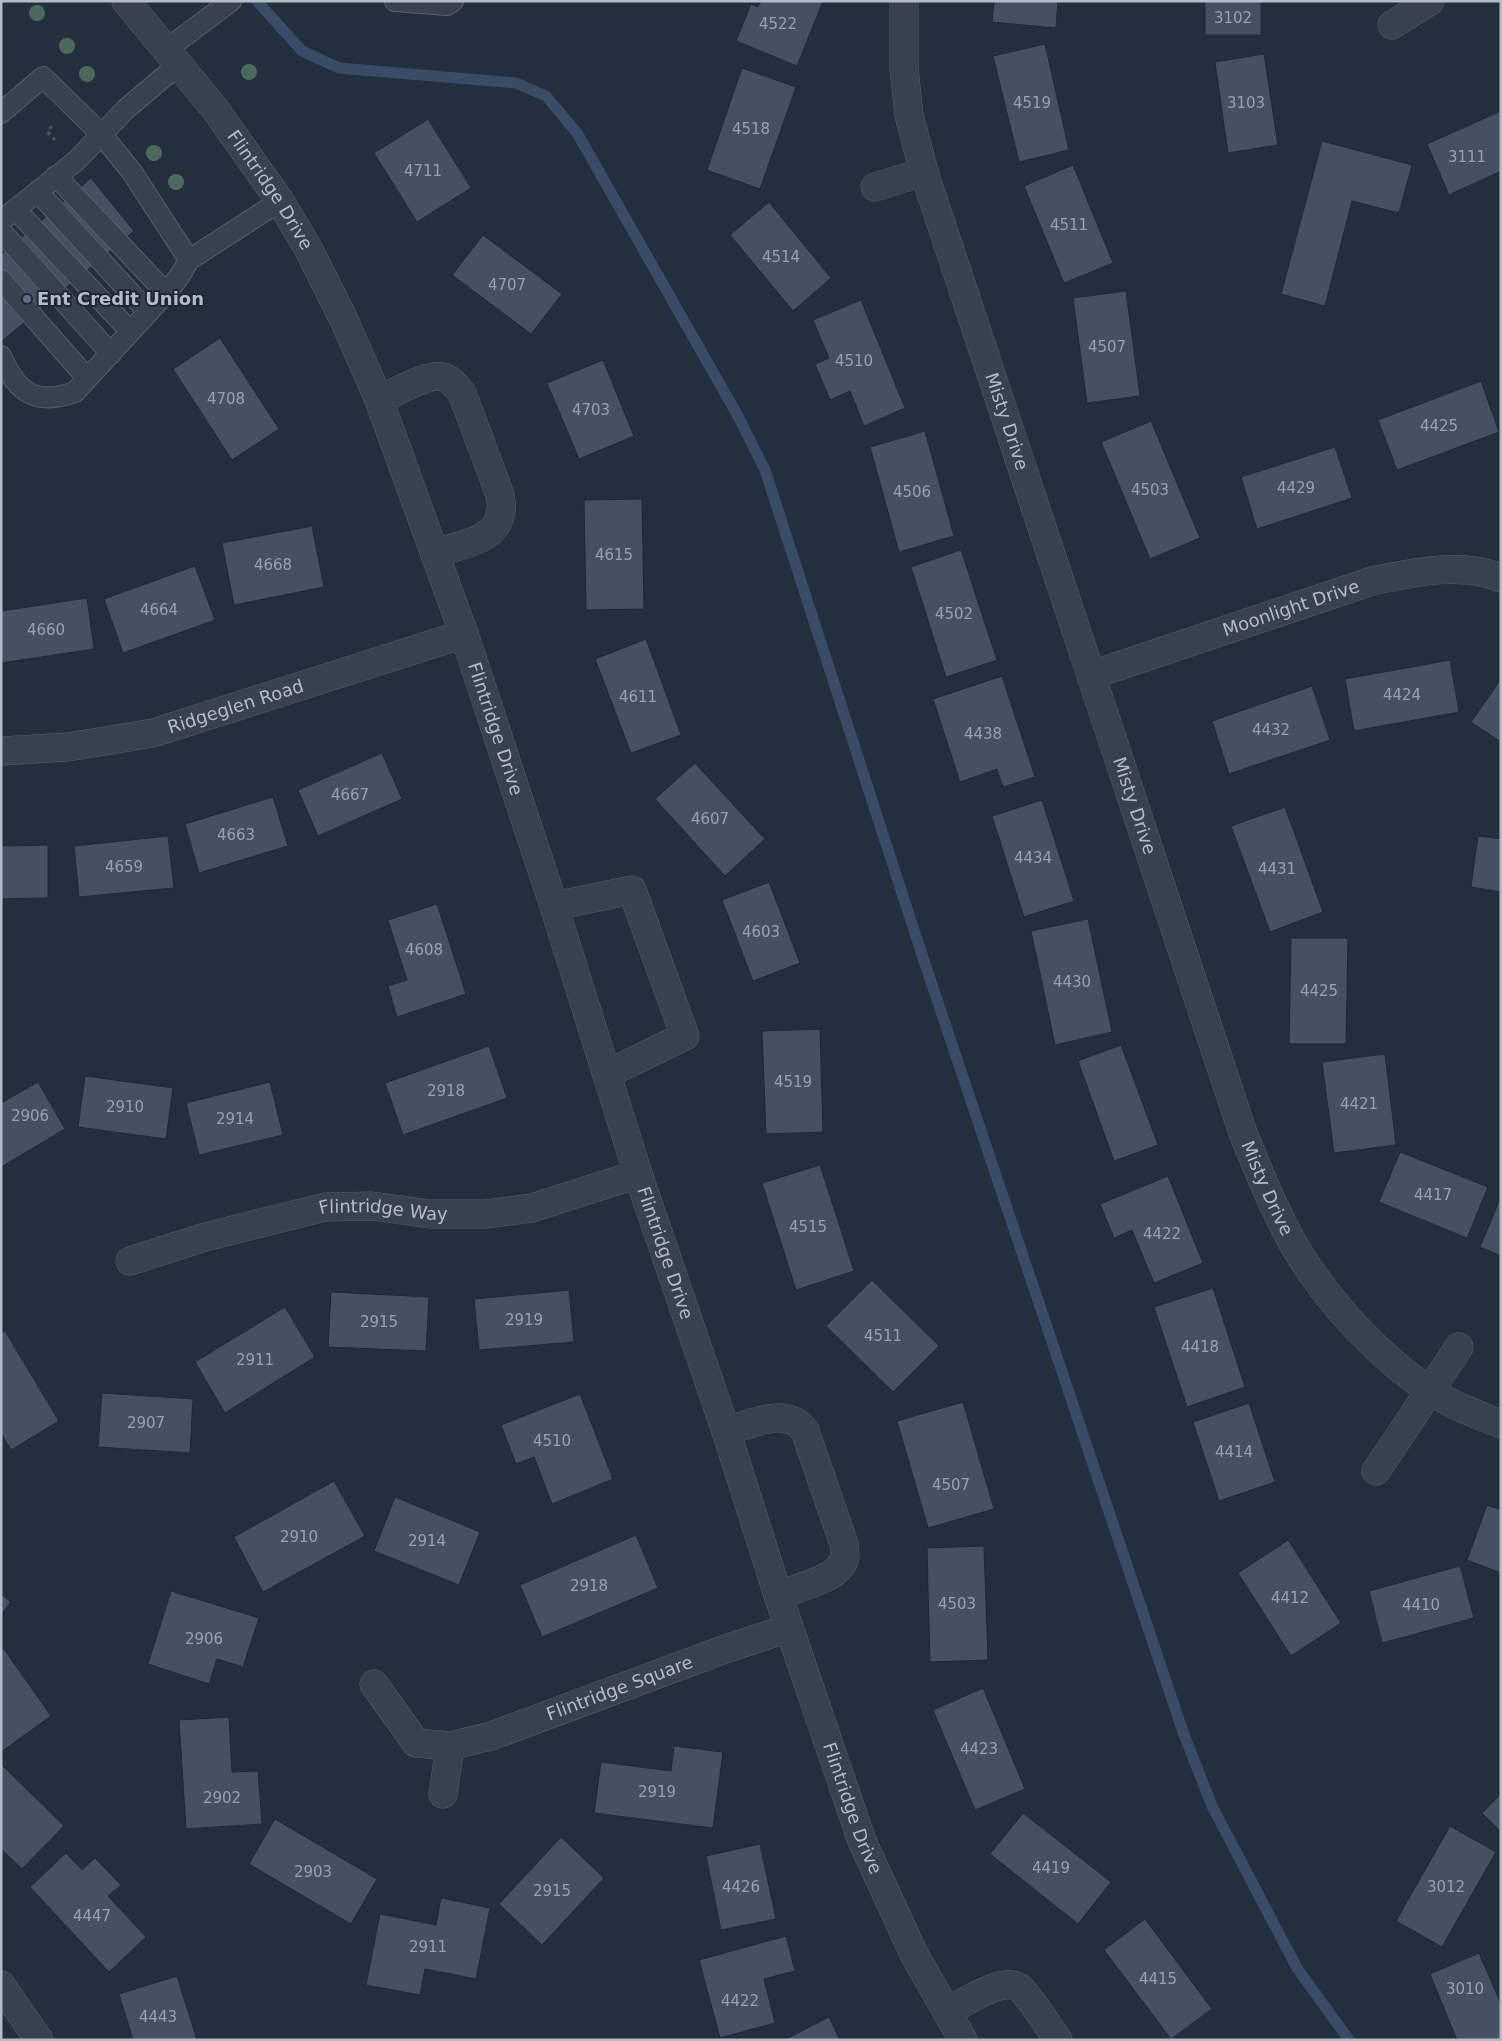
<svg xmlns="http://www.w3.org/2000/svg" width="1502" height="2041" viewBox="0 0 1502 2041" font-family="'DejaVu Sans',sans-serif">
<rect width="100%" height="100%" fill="#242f3e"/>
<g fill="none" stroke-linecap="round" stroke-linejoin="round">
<path stroke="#394c67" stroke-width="11" d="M257 1 302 51 339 68 516 83 546 96 577 133 738 416 765 470 925 964 1183 1732 1212 1806 1297 1968 1349 2040"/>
</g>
<path fill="#455162" stroke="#1f2835" d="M761 1H823L797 66 736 41 751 4 758 7Z
M994 1H1058L1056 28 992 22Z
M1205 1H1261V35H1205Z
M1045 44 1069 150 1019 162 993 56Z
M1264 54 1278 145 1228 153 1215 62Z
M742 68 796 87 760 189 707 170Z
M1501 111V171L1449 195 1427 144Z
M428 119 471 188 417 222 374 153Z
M1322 141 1412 165 1399 213 1352 201 1325 306 1281 294Z
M1073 165 1113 263 1064 283 1024 186Z
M91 178 134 231 1 342V255Z
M769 202 831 278 793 311 730 235Z
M483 235 562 294 531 334 452 275Z
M1126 291 1140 396 1087 403 1073 298Z
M861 300 905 408 864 426 850 391 830 400 815 364 829 358 813 320Z
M220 338 279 429 232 460 173 369Z
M603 360 634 436 579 459 547 383Z
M1481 381 1499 432 1397 470 1378 420Z
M1151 421 1200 538 1150 559 1101 442Z
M925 431 954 536 899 552 870 447Z
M1335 447 1352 498 1257 529 1241 477Z
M642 499 644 609 586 610 584 500Z
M312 526 324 587 234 605 222 543Z
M961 550 997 660 946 677 911 567Z
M195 566 215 620 123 653 104 599Z
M87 598 94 649 1 663V611Z
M646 639 681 735 631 753 595 659Z
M1450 660 1459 712 1354 731 1345 679Z
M1002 676 1035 777 1003 787 997 769 960 782 933 699Z
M1501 679V742L1471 722Z
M1312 686 1330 740 1229 774 1212 721Z
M382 753 402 799 318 836 298 790Z
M695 763 765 839 725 876 655 799Z
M273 797 288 846 199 873 185 824Z
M1042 800 1074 901 1024 917 992 816Z
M1285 807 1323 912 1270 932 1231 826Z
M168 836 174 888 79 897 74 846Z
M1478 836 1501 839V892L1471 887Z
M48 845V898L1 899V846Z
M769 882 800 963 753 981 722 900Z
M437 904 466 994 397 1017 388 986 407 980 388 920Z
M1088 919 1112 1032 1055 1045 1031 931Z
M1291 938H1348L1346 1044H1289Z
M820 1029 823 1132 766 1134 762 1031Z
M1121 1045 1158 1145 1114 1161 1078 1061Z
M489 1046 507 1098 403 1135 385 1083Z
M1385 1054 1396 1145 1334 1153 1322 1062Z
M85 1076 173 1088 166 1139 78 1127Z
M38 1082 65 1129 1 1167V1103Z
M270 1082 283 1135 199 1155 186 1103Z
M1400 1152 1488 1187 1467 1238 1379 1202Z
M820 1165 854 1271 796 1290 762 1183Z
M1168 1176 1203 1263 1154 1283 1132 1230 1114 1238 1100 1204Z
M1500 1199H1501V1256L1480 1247Z
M872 1280 939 1346 893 1392 826 1326Z
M1213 1288 1245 1387 1187 1407 1154 1307Z
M569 1290 574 1342 479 1350 474 1299Z
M331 1292 429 1297 426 1351 328 1347Z
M285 1307 315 1357 225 1413 195 1362Z
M5 1331 59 1421 11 1450 1 1433V1333Z
M102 1393 193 1399 190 1453 98 1447Z
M580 1394 613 1479 552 1504 534 1457 516 1464 501 1425Z
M963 1402 994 1509 928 1528 897 1421Z
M1249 1403 1275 1482 1219 1501 1193 1422Z
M334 1481 365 1536 263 1592 234 1537Z
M395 1497 480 1532 459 1585 374 1551Z
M1487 1505 1501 1510V1573L1467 1560Z
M636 1535 658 1588 542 1637 520 1585Z
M1288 1540 1341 1623 1291 1656 1238 1573Z
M984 1546 988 1660 930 1662 927 1548Z
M1460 1566 1474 1618 1382 1643 1369 1591Z
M171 1591 259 1618 243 1667 217 1659 209 1684 148 1664Z
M1 1594 11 1602 1 1614Z
M4 1649 51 1716 1 1752V1651Z
M983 1688 1025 1789 975 1810 933 1710Z
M229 1717 232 1772 258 1771 262 1824 186 1829 179 1720Z
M674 1746 723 1752 713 1828 594 1813 601 1762 671 1771Z
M1 1764 64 1826 22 1869 1 1849Z
M1501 1794V1832L1482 1813Z
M1023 1813 1111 1882 1078 1924 990 1854Z
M275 1819 377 1879 351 1924 249 1864Z
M1450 1826 1496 1852 1442 1947 1396 1921Z
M561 1837 604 1878 542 1945 499 1904Z
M760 1844 776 1919 721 1930 706 1856Z
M66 1853 82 1870 95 1858 121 1885 108 1896 146 1937 109 1972 30 1887Z
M441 1898 490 1908 476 1979 425 1969 420 1995 366 1985 380 1914 436 1925Z
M1145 1919 1212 2009 1171 2039 1104 1950Z
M786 1936 795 1971 764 1979 775 2023 720 2038 699 1960Z
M1479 1953 1501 2004V2040H1457L1430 1974Z
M177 1976 197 2040H133L119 1994Z
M829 2017 840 2040H784Z"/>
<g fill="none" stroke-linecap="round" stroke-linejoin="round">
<defs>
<path id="service" d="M395 1 447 5 453 1
M166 50 231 1
M1 113 43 77 101 134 132 172 189 260 280 201
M56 176 166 293
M38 192 148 312
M16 210 130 331
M1 221 76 161 126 109 179 64
M1 231 111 354
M1 280 87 378
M1 356C17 393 36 406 75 392L166 293 179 277 189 260"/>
<g id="minor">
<path id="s1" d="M904 1V69L909 115 924 172 1243 1133C1261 1177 1279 1223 1305 1263 1337 1311 1381 1358 1429 1390 1451 1405 1476 1414 1501 1424"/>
<path d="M1392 25 1430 1"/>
<path d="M875 187 924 172"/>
<path d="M379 400C394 393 428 373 443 377 451 379 457 387 462 393L500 495C501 500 502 506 501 511 497 542 459 545 435 553"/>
<path id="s2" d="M1092 675 1372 581C1411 573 1462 561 1501 578"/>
<path id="s3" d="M1 751 68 747 153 733 464 634"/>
<path d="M554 906 632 890 685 1036 607 1074"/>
<path id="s4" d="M130 1261 205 1237 325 1207 372 1206 430 1214H486L532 1208 638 1174"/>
<path d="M726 1431C750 1425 787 1405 805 1431L844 1544C844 1547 845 1552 845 1556 842 1579 797 1588 778 1595"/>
<path d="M1376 1471 1459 1347"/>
<path id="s5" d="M374 1684 416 1743 450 1746 491 1736 728 1648 789 1628"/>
<path d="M443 1794 450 1746"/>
<path d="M1 1985 39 2040"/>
<path d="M947 2012C962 2004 1005 1974 1021 1989 1032 2000 1048 2026 1058 2040"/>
</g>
<g id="tertiary">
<path id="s6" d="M126 1 215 109 280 201 309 250 344 320 379 400 464 634 554 906 638 1174 726 1431 778 1595 862 1841 914 1954 963 2040"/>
</g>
</defs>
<use href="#service" stroke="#565f6c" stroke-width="22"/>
<use href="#minor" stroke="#565f6c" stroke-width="29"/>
<use href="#tertiary" stroke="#565f6c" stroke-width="29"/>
<path stroke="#44595c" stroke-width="3" stroke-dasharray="4 4" stroke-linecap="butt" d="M52 126 47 131 55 140"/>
<use href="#service" stroke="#38414e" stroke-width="20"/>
<use href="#minor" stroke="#38414e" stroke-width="28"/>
<use href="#tertiary" stroke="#38414e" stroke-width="28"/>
</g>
<g fill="#4b6a5d">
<circle cx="37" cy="13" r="8"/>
<circle cx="67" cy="46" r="8"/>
<circle cx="249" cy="72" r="8"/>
<circle cx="87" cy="74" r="8"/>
<circle cx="154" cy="153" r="8"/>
<circle cx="176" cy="182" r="8"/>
</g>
<circle fill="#5c6f8a" stroke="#1d2633" stroke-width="2" cx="27" cy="299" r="5"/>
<g text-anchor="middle" stroke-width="4" stroke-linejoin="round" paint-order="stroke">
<g font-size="15" fill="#98a1af">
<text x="1233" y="23">3102</text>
<text x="778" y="29">4522</text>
<text x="1032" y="108">4519</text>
<text x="1246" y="108">3103</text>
<text x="751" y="134">4518</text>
<text x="1467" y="162">3111</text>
<text x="423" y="176">4711</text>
<text x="1069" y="230">4511</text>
<text x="781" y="262">4514</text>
<text x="507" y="290">4707</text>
<text x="1107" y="352">4507</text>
<text x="854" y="366">4510</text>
<text x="226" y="404">4708</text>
<text x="591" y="415">4703</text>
<text x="1439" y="431">4425</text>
<text x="1296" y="493">4429</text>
<text x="1150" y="495">4503</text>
<text x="912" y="497">4506</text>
<text x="614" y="560">4615</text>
<text x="273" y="570">4668</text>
<text x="159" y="615">4664</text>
<text x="954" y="619">4502</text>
<text x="46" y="635">4660</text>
<text x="1402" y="700">4424</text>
<text x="638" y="702">4611</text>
<text x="1271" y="735">4432</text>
<text x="983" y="739">4438</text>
<text x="350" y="800">4667</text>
<text x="710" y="824">4607</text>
<text x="236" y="840">4663</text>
<text x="1033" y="863">4434</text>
<text x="124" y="872">4659</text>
<text x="1277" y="874">4431</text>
<text x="761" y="937">4603</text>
<text x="424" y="955">4608</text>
<text x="1072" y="987">4430</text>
<text x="1319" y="996">4425</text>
<text x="793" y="1087">4519</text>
<text x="446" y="1096">2918</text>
<text x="1359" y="1109">4421</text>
<text x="125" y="1112">2910</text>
<text x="30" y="1121">2906</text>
<text x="235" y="1124">2914</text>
<text x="1433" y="1200">4417</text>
<text x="808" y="1232">4515</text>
<text x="1162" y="1239">4422</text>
<text x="524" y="1325">2919</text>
<text x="379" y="1327">2915</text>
<text x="883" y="1341">4511</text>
<text x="1200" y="1352">4418</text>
<text x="255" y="1365">2911</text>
<text x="146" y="1428">2907</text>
<text x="552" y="1446">4510</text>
<text x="1234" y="1457">4414</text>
<text x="951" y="1490">4507</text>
<text x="299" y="1542">2910</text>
<text x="427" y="1546">2914</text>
<text x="589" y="1591">2918</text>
<text x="1290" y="1603">4412</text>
<text x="957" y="1609">4503</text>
<text x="1421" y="1610">4410</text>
<text x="204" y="1644">2906</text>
<text x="979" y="1754">4423</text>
<text x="657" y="1797">2919</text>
<text x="222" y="1803">2902</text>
<text x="1051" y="1873">4419</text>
<text x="313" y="1877">2903</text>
<text x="741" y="1892">4426</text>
<text x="1446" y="1892">3012</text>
<text x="552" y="1896">2915</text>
<text x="92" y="1921">4447</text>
<text x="428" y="1952">2911</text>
<text x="1158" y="1984">4415</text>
<text x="1465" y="1994">3010</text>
<text x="740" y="2006">4422</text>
<text x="158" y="2022">4443</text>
</g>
<g font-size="18" fill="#b4bcc9" stroke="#1d2633">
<text dy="6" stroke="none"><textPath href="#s6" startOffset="238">Flintridge Drive</textPath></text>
<text dy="6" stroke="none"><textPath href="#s1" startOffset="436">Misty Drive</textPath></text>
<text dy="6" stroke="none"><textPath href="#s2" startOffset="210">Moonlight Drive</textPath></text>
<text dy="6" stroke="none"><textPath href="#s3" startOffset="240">Ridgeglen Road</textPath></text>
<text dy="6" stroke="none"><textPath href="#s6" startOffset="824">Flintridge Drive</textPath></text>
<text dy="6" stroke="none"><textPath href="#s1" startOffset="841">Misty Drive</textPath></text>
<text dy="6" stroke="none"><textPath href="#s1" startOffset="1246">Misty Drive</textPath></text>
<text dy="6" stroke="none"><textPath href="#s4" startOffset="261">Flintridge Way</textPath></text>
<text dy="6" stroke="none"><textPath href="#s6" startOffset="1375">Flintridge Drive</textPath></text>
<text dy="6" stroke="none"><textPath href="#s5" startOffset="286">Flintridge Square</textPath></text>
<text dy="6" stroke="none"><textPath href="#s6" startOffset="1961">Flintridge Drive</textPath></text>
</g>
<g font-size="18" font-weight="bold" fill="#b4bcc9" stroke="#1d2633" text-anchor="start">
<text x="37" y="305">Ent Credit Union</text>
</g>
</g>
<rect width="1502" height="2041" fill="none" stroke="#b4bcc9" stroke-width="5"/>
</svg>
